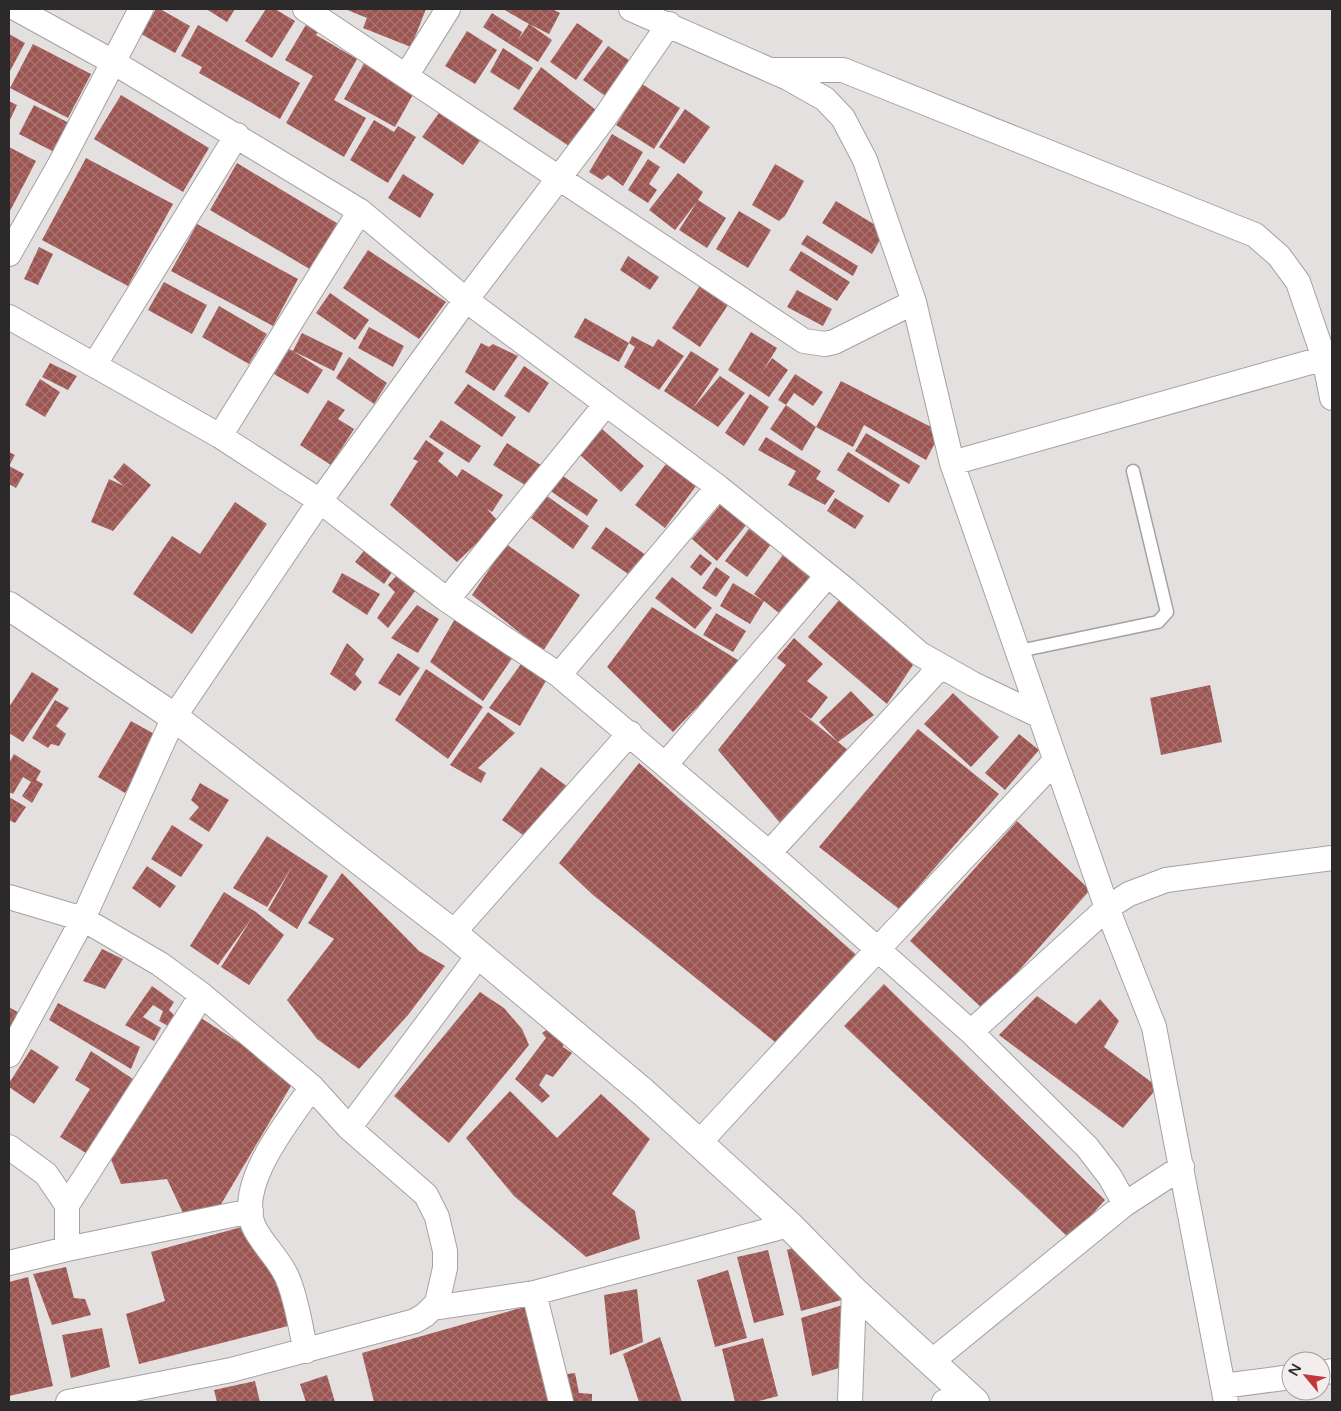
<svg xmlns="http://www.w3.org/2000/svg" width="1341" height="1411" viewBox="0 0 1341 1411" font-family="'Varela Round',sans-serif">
<defs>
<pattern id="building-cross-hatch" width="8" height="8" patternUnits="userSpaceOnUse" patternTransform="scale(1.25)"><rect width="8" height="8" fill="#9d5552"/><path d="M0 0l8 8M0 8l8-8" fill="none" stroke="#a77573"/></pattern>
</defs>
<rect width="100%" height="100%" fill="#e5e0e0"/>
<path fill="url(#building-cross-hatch)" d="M156 9H160L190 26 175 53 141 34Z
M206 9H235L227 22Z
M266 9H275L295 21 272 58 245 41Z
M345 9H426L411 47 363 28 367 18Z
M503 9H552L560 13 549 34 529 24 552 40 538 62 483 27 492 13 522 32 518 40 529 24Z
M307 23 319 30 316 35 357 59 334 100 366 118 344 157 286 123 313 76 285 60Z
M577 23 603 41 576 80 550 62Z
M198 25 300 83 280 119 199 73 202 67 181 56Z
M467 31 497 50 475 84 445 66Z
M9 34 25 43 9 73Z
M33 44 91 74 68 118 10 88Z
M608 46 633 63 608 98 583 80Z
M503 48 533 68 519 90 490 72Z
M367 58 415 91 395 127 344 99Z
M541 67 596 110 569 146 513 109Z
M642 84 680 108 654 149 616 125Z
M121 95 209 148 183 192 94 139Z
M9 101 17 105 9 122Z
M34 105 71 124 56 153 19 134Z
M685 109 710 127 684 164 659 147Z
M441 110 482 138 463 165 422 137Z
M374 120 394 132 398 126 416 137 388 183 350 160Z
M612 134 643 152 623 186 608 175 602 180 589 172Z
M9 147 36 161 9 213Z
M86 158 173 204 128 286 42 240Z
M648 159 660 167 649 184 657 190 648 203 628 190Z
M237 163 340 225 313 271 210 210Z
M775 164 804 181 785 216 779 221 752 205Z
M678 173 703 192 698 200 726 218 707 248 679 230 697 202 675 230 649 210Z
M403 174 434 194 420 218 388 198Z
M836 201 885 231 872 254 822 223Z
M739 211 771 230 748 268 716 249Z
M197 224 298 279 273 326 171 271Z
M807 235 858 266 853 276 801 244Z
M39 247 53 254 38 285 24 279Z
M368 250 446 302 419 339 343 288Z
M801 251 850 282 837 301 789 270Z
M628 256 659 277 650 290 620 270Z
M164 282 207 305 192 334 148 310Z
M701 284 730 302 700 347 672 328Z
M797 290 832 309 823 326 787 307Z
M330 293 369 320 355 340 316 313Z
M219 306 267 334 249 364 202 337Z
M585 318 629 343 619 362 574 337Z
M369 327 404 346 393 367 358 348Z
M751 332 777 348 761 374 772 358 788 370 769 397 728 370Z
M302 333 343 353 334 371 293 351 323 370 308 394 274 374 289 349 293 351Z
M632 336 653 347 658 339 684 356 659 390 624 367 635 347 629 343Z
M481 343 489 347 493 344 518 356 494 391 465 372Z
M691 351 719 369 693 408 720 376 745 393 718 427 664 391Z
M349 357 387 383 374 404 336 378Z
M50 363 77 376 68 390 42 377Z
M524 366 549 383 529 413 504 396Z
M795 374 823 392 813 406 794 393 786 405 778 400Z
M40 379 60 392 45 417 25 405Z
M841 381 941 432 926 460 864 425 853 447 816 427Z
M468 384 516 417 502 437 454 403Z
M750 394 769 407 744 446 725 433Z
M328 400 345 410 338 419 354 429 331 465 300 445Z
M786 405 816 427 802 451 770 429Z
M441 420 481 446 469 463 429 437Z
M602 429 644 466 621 492 579 454Z
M866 433 920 466 909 484 855 451Z
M766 437 821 471 816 479 835 491 825 505 788 485 796 471 758 450Z
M426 440 444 453 438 461 457 477 462 469 503 495 492 512 487 509 499 522 457 562 390 505 418 461 413 459Z
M507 443 547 469 533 490 493 465Z
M9 452 15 455 9 466 24 474 16 488 9 484Z
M848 452 900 485 889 503 837 470Z
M669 460 699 482 665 528 635 505Z
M124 463 151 485 113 531 91 522 109 479 124 486 113 477Z
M557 472 598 500 587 516 546 488Z
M547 496 589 526 573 549 531 518Z
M835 498 864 516 855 529 827 511Z
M235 502 267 524 192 634 133 594 172 536 200 554Z
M722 503 747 524 717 561 692 539Z
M754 522 771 544 747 577 725 561Z
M606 527 646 555 631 576 591 548Z
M506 544 580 595 543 651 472 595Z
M367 547 395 568 384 584 355 562Z
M785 552 815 576 784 617 764 601 750 624 720 606 733 583 763 601 754 594Z
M700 554 712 563 701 576 690 567Z
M716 567 730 577 716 597 702 588Z
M342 573 380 594 367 615 332 592Z
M397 575 418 587 388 628 377 618 395 592 388 585Z
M672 577 712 608 695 629 655 598Z
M839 600 913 665 887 704 808 637Z
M417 605 439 619 418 653 391 638Z
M652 607 741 662 673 732 607 667Z
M716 613 746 631 733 652 703 635Z
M456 617 513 657 483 701 430 662Z
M794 638 823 664 807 681 828 697 811 719 796 708 849 751 781 824 718 750 786 665 777 658Z
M347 643 364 659 355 674 362 682 355 691 330 674Z
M398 653 420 668 400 696 378 683Z
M521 664 547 679 520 726 489 708Z
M426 669 483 707 448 759 395 720Z
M32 672 59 689 23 742 9 733V707Z
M1210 685 1222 742 1161 755 1150 698Z
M851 691 874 715 838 742 819 722Z
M953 693 999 737 971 767 924 724Z
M55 700 69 708 56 726 66 734 59 746 51 744 48 748 32 738Z
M488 712 515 733 478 768 486 773 481 783 450 765Z
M131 721 158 736 125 793 98 777Z
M918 729 999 794 899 909 819 847Z
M1019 734 1039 750 1005 790 985 773Z
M14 754 41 771 36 780 43 784 32 803 22 796 31 782 23 777 13 794 9 792V763Z
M639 763 860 958 775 1042 593 895 559 863Z
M541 767 568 787 530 840 502 820Z
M200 783 229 800 209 832 189 819 199 807 191 800Z
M9 797 26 807 15 823 9 820Z
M1017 821 1090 890 984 1010 910 941Z
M172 825 203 845 181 877 151 859Z
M267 836 328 876 297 929 268 910 292 867 267 907 233 888Z
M147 866 176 886 160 908 132 888Z
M342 873 419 951 445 966 408 1015 359 1069 317 1039 287 1000 334 939 308 923Z
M224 892 256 912 284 935 249 985 221 967 252 918 218 965 190 946Z
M102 949 123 959 105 989 83 981Z
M884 984 1105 1200 1070 1239 844 1026Z
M152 986 174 1002 169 1010 174 1015 168 1026 159 1021 163 1011 153 1005 143 1017 161 1028 154 1041 125 1025Z
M480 992 504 1008 522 1029 529 1045 449 1143 394 1096Z
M1037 996 1076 1024 1100 999 1119 1021 1104 1047 1158 1087 1123 1128 999 1035Z
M58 1003 140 1047 131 1069 49 1020Z
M9 1007 21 1014 9 1036Z
M201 1018 295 1079 220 1206 183 1213 167 1179 121 1184 110 1157Z
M548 1029 563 1040V1047L572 1053 553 1077 546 1074 539 1085 550 1096 542 1103 515 1079 546 1038 542 1033Z
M31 1049 59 1067 34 1104 9 1087V1083Z
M91 1051 133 1079 86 1153 60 1137 90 1089 75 1080Z
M510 1091 557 1138 601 1094 650 1139 612 1194 635 1211 640 1239 586 1257 514 1196 466 1138Z
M245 1226 279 1274 292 1325 139 1364 126 1314 165 1301 151 1252Z
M800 1245 845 1299 801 1311 787 1250Z
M768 1250 784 1315 754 1323 737 1257Z
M66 1267 74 1298 85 1299 91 1315 52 1325 33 1274Z
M728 1270 747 1338 715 1347 697 1280Z
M28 1277 53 1386 9 1396V1282Z
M637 1289 643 1342 610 1355 604 1295Z
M849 1303 839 1368 812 1376 801 1318Z
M531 1305 553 1376 575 1373 579 1393 592 1394V1402H374L362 1353Z
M102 1328 110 1367 71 1378 62 1335Z
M660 1337 682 1402H639L623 1354Z
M763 1338 778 1396 755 1402H735L722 1349Z
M327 1375 335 1402H306L300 1384Z
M255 1381 260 1402H217L214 1390Z"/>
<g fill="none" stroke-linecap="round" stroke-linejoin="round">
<defs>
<path id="lane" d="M1019 651 1158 622 1167 612 1133 471"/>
<path id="street" d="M17 9 113 62 360 211 466 300 718 487 846 590 920 654 973 684 1038 715
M305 9 804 341 825 344 834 342 914 302
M631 9 788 78 825 99 843 118 865 160 914 302 952 463 1107 908 1154 1027 1226 1402
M774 70H843L1255 235 1279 256 1298 282 1324 358 1332 398
M406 76 448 9
M9 254 59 166 141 9
M9 317 220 436 320 501 447 600 559 675 769 853 971 1032 1087 1147 1110 1177 1125 1204 1182 1167
M95 364 237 135
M220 436 360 211
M952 463 1332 356
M447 600 606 404
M559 675 718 487
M665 765 827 576
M769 853 941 666
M9 897 83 919 160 964 202 995 312 1087 349 1128 426 1195 437 1217 445 1251V1268L437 1303 425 1315 415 1321 231 1370 68 1402
M453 933 630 733
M971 1032 1107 908 1129 894 1166 880 1332 858
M9 1055 83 919 174 717 320 501 466 300 603 120 669 24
M349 1128 478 956
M699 1143 878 949 1055 761
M9 1147 46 1174 67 1205V1249
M67 1205 202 995
M9 1263 67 1249 251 1211
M534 1293 561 1402
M433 1308 534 1293 789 1225
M306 1351C300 1327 297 1299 287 1277 279 1259 264 1246 255 1229 233 1187 289 1120 312 1087
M931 1362 1125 1204
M1321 1373 1332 1371
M1223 1386 1291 1377
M850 1402 854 1291
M944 1402 968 1396"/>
<path id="secondary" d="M9 606 174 717 453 933 643 1092 789 1225 854 1291 975 1402"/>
</defs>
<use href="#lane" stroke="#a6a1a1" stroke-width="15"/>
<use href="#street" stroke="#a6a1a1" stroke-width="26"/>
<use href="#secondary" stroke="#a6a1a1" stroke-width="30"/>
<use href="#lane" stroke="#fff" stroke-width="12"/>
<use href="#street" stroke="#fff" stroke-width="24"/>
<use href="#secondary" stroke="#fff" stroke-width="28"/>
</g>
<rect width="1341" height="1411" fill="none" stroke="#2b2929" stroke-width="20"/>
<g transform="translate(1306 1376) rotate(299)"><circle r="24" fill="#f3eded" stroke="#a39f9f"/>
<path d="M0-4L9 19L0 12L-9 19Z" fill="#c5363c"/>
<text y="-8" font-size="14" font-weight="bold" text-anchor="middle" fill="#2b2929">N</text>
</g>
</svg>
